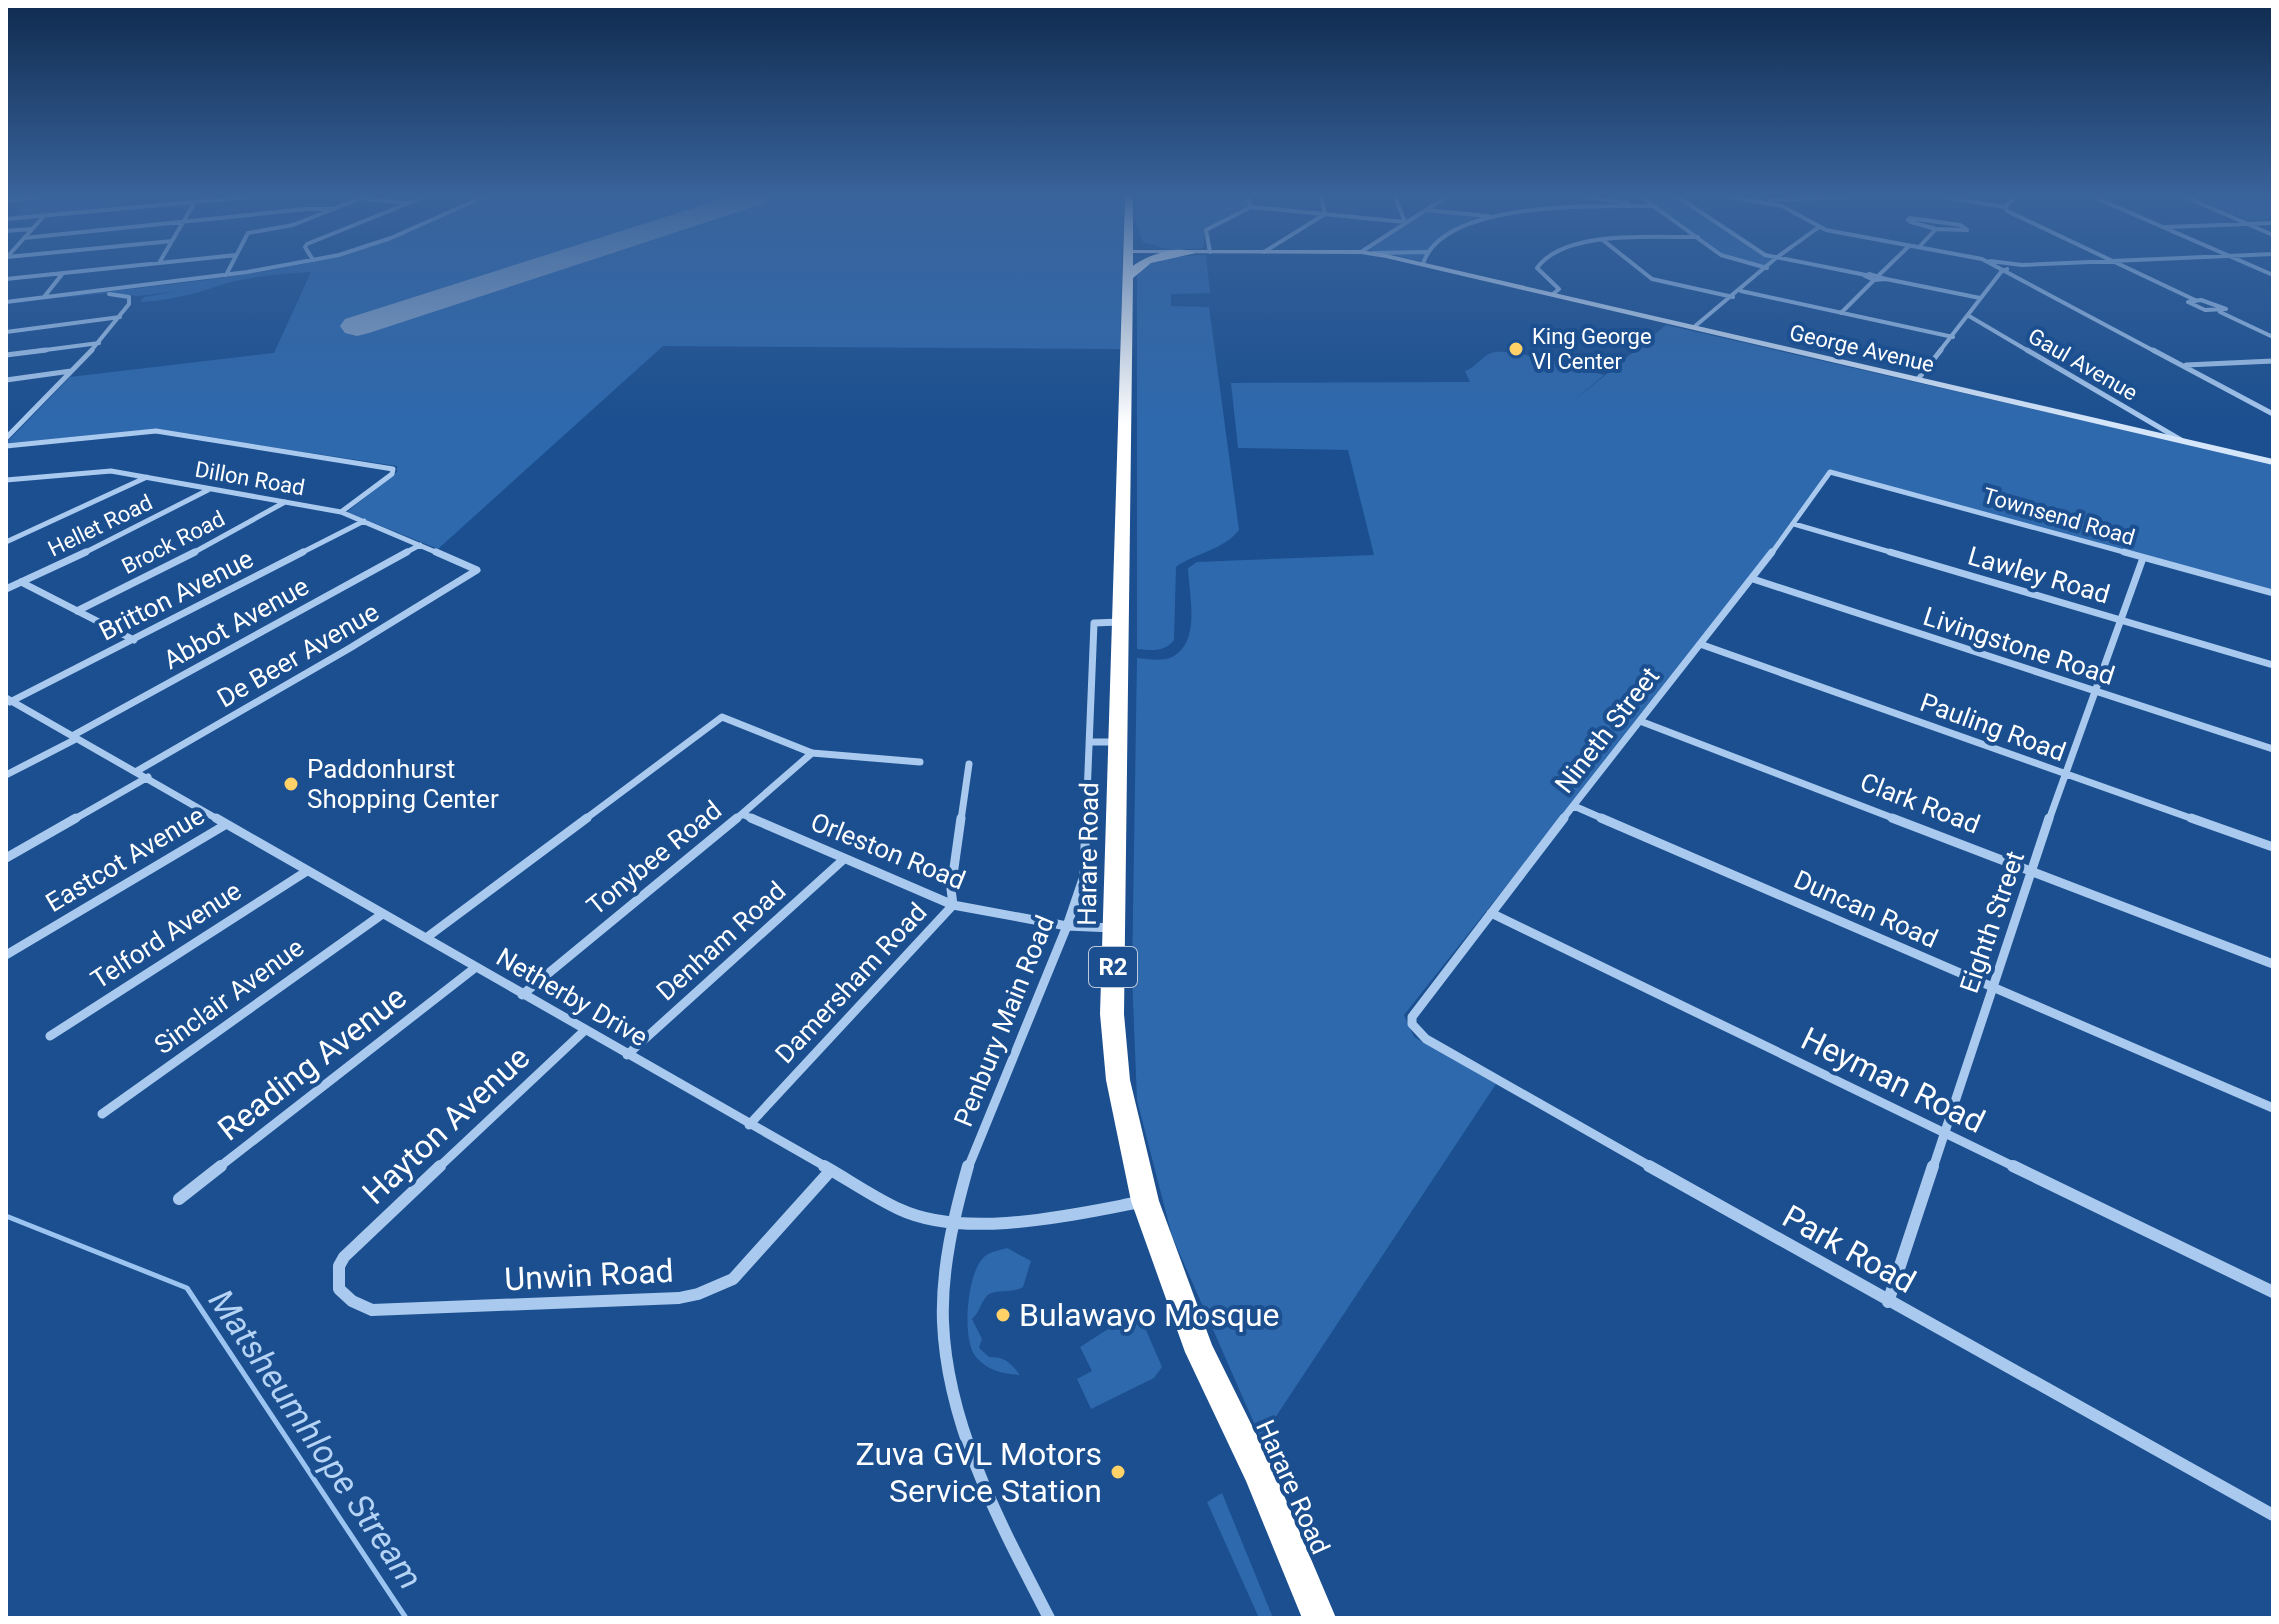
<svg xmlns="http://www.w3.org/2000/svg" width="2279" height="1624" viewBox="0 0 2279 1624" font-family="Roboto,sans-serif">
<rect width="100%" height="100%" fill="#1b4f8f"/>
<path fill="#2e69ad" d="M43 197H129L120 208 11 218 31 199Z
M494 197H1124L1120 349 663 346 438 549 347 512 397 472V466L164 431 6 443 70 377 274 353 311 272C287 273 246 277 224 284 197 293 170 301 140 302L144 297 178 291 138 296 109 293 48 299C147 286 261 278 357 251 405 238 446 208 494 197Z
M1136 197H1246L1248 207 1205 229 1203 248 1171 250 1143 242 1136 223Z
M1644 197H1677L1764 255 1775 258 1766 267 1723 255Z
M2196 197H2273V219L2248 220Z
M1429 211 1491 217C1463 225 1436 233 1421 261L1369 250Z
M1206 255 1210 293 1171 294V306L1209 307 1239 530C1222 551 1197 552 1176 567L1174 640C1164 653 1151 650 1137 649V271C1150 255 1186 256 1206 255Z
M1666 325 2273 464V593L1830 471 1745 584 1404 1015 1414 1037 1496 1084 1261 1439 1172 1236 1137 1100 1132 976 1137 658C1147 659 1161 661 1170 658 1202 644 1189 596 1188 568L1197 562 1374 555 1348 450 1238 448 1231 383 1470 382 1465 371C1475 368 1481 357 1491 353 1507 346 1584 370 1604 375L1570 404Z
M1007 1248 1031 1261 1023 1287C1012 1294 993 1288 986 1297 980 1304 980 1312 972 1319L982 1339 979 1348 989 1357C1005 1357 1010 1362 1020 1375 1003 1374 988 1371 976 1357 961 1340 967 1272 984 1257 989 1252 1000 1250 1007 1248Z
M1130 1315 1142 1321 1162 1367 1154 1378 1091 1409 1077 1379 1092 1371 1080 1347Z
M1222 1493 1273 1618H1259L1207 1502Z"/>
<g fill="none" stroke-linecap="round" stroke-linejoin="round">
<path stroke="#9cc4f0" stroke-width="5" d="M6 1216 187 1288 406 1618"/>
<path fill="#8da7c7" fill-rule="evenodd" d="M728 197H769L765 203 369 333 357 336 345 333 340 326 345 319Z"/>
<path stroke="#a9c9ee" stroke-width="4" d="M1586 197 1628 203
M1641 197 1721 255 1767 268
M1678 197 1765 255 1866 275
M1732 197 1782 206 1826 230 1982 259 2156 352
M1944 197 2005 207
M2015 197 2005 207 2007 211 2195 300
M2094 197 2273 275
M2186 197 2273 235
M358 198 407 203
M1770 200 1844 197
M6 201 38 197
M1251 207 1405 222 1395 197
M1426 210 1488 216
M44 216 7 257 172 241
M1910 218 1960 225 1967 230 1936 229 1911 222 1908 220Z
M6 219 248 197
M2166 227 2273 223
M6 231 31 229
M24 238 306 209H334
M1604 241 1652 279 1733 297
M1920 246 1936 229
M1210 252 1206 230 1251 207 1248 197
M1264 252 1325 214 1321 197
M1361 252 1446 197
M1373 253 1427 252
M313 260 305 247 307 244 424 197
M1990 261 2022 265 2273 254
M159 263 195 202
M1423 264C1442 200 1598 206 1653 206
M1869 274 1886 279 1874 280 1865 276Z
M226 275 248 233 293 225 363 197
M1879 275 1909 246
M6 279 236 255
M1886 279 1980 298
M1741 291 1953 337
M1553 294 1559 289 1537 268C1565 229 1654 238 1698 237
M44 297 63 273
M2201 300 2226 309 2205 310 2188 302Z
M6 302 247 272 339 255 391 238 483 197
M2220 312 2273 337
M1841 313 1874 280
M1969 316 2030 352
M1694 327 1776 258 1819 227
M6 332 120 317
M30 352 99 343
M90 352 129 304V297L109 294
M1939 352 2001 272 2007 269"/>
<path stroke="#a9c9ee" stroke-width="5" d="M2027 350 2181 440
M2153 350 2273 414
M6 355 46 350
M2186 365 2273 361
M1918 379 1941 350
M6 380 71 371
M6 438 92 350
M6 446 156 431 393 469 392 474 341 512
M6 480 111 471 341 512 440 554
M1794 524 1897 554
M6 542 147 477
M82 554 208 490
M191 554 285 502
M299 554 364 521
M403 554 420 545
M1771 554 1830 472 2131 554"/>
<path stroke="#a9c9ee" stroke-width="7" d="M1890 552 2273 665
M2124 552 2273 593
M1753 579 2273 749
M21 582 134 640
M6 589 86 552
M77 611 195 552
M1700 644 2196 820
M6 698 219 820
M10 702 303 552
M1640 721 1898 820
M72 736 407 552
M1089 742H1118
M137 771 350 648 477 570 436 552
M6 775 76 739
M1574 806 1606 820
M742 814 756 820
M73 820 148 777
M584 820 722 717 812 753 920 762
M735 820 812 753
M961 820 969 764
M1086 820 1094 623 1120 622
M1562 820 1772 552
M2049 820 2143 558"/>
<path stroke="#a9c9ee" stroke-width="9" d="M216 818 828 1168
M751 818 953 905 1067 926 1113 928
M1564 818 1412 1017V1024L1426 1039 1653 1168
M1601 818 2273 1108
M1892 818 2273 964
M2191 818 2273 847
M6 858 76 818
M1491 913 2017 1168
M426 938 587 818
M6 955 225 825
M522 995 737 818
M50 1036 307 871
M627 1055 844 859
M102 1114 381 915
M749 1125 953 905 951 889 961 818
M218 1168 476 967
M438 1168 584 1031
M968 1168 1067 926 1084 876 1086 818
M1933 1168 2049 818"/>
<path stroke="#a9c9ee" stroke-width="12" d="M440 1166 344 1257 339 1266V1289L352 1301 372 1310 679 1298 698 1294 733 1279 831 1170
M824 1166C849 1180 873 1197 899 1209 965 1240 1071 1215 1140 1202
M968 1166C954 1216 941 1269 943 1322 947 1427 1002 1527 1049 1618
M1649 1166 2273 1515
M2013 1166 2273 1292
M179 1199 221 1166
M1888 1302 1933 1166"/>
<path fill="#d6e6fa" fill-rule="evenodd" d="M1128 250H1361L1386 254 2273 459V465L1386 258 1361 254 1126 253Z"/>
<path fill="#fff" fill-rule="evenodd" d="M1125 197H1133V266C1147 255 1179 244 1196 253L1151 263 1133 278 1124 1014 1130 1080 1159 1201 1212 1345 1269 1460 1336 1618H1302L1246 1481 1185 1352 1131 1201 1106 1080 1100 1014Z"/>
</g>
<linearGradient id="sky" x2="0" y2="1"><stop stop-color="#0f2b4f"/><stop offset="0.46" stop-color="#39639b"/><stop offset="1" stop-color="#39639b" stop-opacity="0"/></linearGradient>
<rect width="2279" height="424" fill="url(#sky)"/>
<g fill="#ffd166" stroke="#1b4f8f" stroke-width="3">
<circle cx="1516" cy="349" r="8"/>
<circle cx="291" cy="784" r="8"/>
<circle cx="1003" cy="1315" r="8"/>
<circle cx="1118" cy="1472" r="8"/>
</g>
<g text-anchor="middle" stroke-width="8" stroke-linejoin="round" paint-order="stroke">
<g font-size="22" fill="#fff" stroke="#1b4f8f" text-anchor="start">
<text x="1532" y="344">King George<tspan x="1532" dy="25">VI Center</tspan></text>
</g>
<g font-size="22" fill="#fff" stroke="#1b4f8f">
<text transform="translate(1862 348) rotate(13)" y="8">George Avenue</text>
<text transform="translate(2083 364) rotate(30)" y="8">Gaul Avenue</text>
<text transform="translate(250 478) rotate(10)" y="8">Dillon Road</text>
<text transform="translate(2059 516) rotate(16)" y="8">Townsend Road</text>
<text transform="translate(100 525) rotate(-26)" y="8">Hellet Road</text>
<text transform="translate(173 542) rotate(-27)" y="8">Brock Road</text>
</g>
<rect fill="#1b4f8f" stroke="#bbcadd" stroke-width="2" x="1089" y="947" width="48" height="40" rx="6"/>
<g font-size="24" font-weight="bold" fill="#fff">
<text x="1113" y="975">R2</text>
</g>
<g font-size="26" fill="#fff" stroke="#1b4f8f">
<text transform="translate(2039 575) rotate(16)" y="9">Lawley Road</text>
<text transform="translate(176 595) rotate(-27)" y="9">Britton Avenue</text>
<text transform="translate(236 623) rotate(-29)" y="9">Abbot Avenue</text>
<text transform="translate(2019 646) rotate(18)" y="9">Livingstone Road</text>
<text transform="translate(298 655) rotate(-30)" y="9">De Beer Avenue</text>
<text transform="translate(1993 727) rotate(20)" y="9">Pauling Road</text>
<text transform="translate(1607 730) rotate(-52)" y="9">Nineth Street</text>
<text transform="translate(1920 803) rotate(21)" y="9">Clark Road</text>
<text transform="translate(888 851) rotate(22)" y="9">Orleston Road</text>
<text transform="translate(1088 854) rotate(-89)" y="9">Harare Road</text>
<text transform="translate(654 858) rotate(-39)" y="9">Tonybee Road</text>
<text transform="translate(125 859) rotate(-31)" y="9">Eastcot Avenue</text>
<text transform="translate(1866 909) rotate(24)" y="9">Duncan Road</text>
<text transform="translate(1992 922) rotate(-71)" y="9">Eighth Street</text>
<text transform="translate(166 935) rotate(-33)" y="9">Telford Avenue</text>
<text transform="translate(721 941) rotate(-42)" y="9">Denham Road</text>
<text transform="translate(851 983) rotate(-47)" y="9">Damersham Road</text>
<text transform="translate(229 996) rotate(-36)" y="9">Sinclair Avenue</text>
<text transform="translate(572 997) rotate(30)" y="9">Netherby Drive</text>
<text transform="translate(1004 1021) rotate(-68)" y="9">Penbury Main Road</text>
<text transform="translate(1293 1487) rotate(66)" y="9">Harare Road</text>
</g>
<g font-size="26" fill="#fff" stroke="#1b4f8f" text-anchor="start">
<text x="307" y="778">Paddonhurst<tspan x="307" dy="30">Shopping Center</tspan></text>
</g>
<g font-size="32" fill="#fff" stroke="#1b4f8f">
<text transform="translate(312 1063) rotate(-38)" y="11">Reading Avenue</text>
<text transform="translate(1893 1080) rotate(26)" y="11">Heyman Road</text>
<text transform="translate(446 1125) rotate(-43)" y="11">Hayton Avenue</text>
<text transform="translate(1849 1249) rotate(29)" y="11">Park Road</text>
<text transform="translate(589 1275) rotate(-3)" y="11">Unwin Road</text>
</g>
<g font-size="32" fill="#fff" stroke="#1b4f8f" text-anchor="start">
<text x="1019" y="1326">Bulawayo Mosque</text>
<text x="1102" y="1465" text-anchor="end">Zuva GVL Motors<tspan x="1102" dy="37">Service Station</tspan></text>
</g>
<g font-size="34" font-style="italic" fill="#b5d3f5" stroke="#1b4f8f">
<text transform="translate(316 1439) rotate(56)" y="12">Matsheumhlope Stream</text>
</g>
</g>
<rect width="2279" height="1624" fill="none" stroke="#ffffff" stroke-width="16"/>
</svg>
